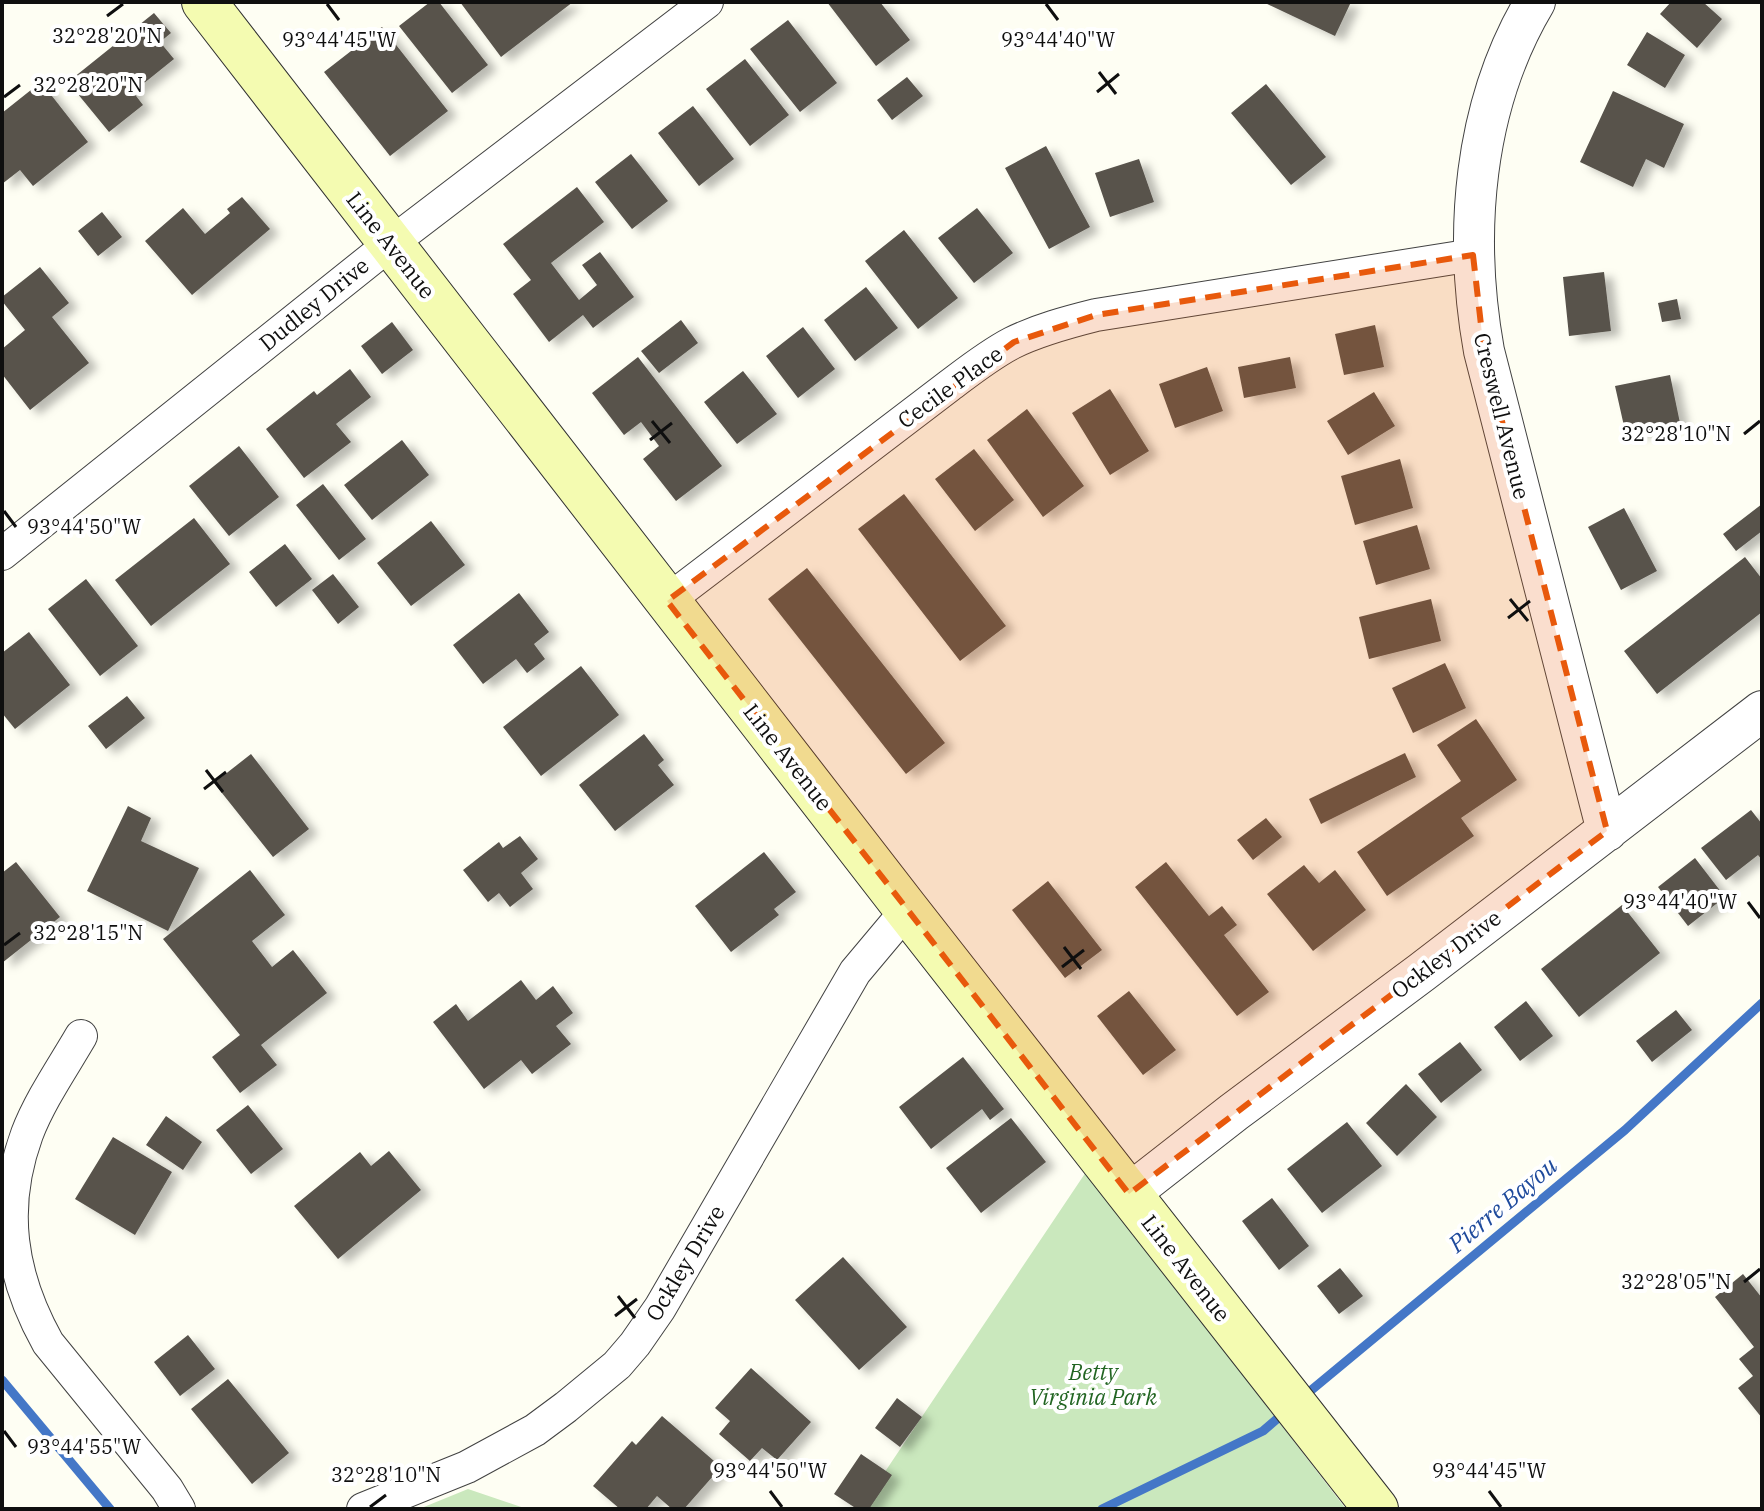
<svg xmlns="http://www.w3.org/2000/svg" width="1764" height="1511" viewBox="0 0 1764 1511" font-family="'IBM Plex Serif',serif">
<defs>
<filter id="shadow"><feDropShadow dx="9" dy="5" stdDeviation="4" flood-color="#0004"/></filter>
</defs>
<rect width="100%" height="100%" fill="#fefef3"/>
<path fill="#cae8bd" d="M1086 1172 1346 1509H860Z
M468 1489 527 1509H419Z"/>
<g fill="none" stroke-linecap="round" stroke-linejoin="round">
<path stroke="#4477c7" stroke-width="9" d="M2 1380 110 1509
M1303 1397 1625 1130 1762 1003
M1102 1509 1263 1431 1286 1411"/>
</g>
<path fill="#58534c" filter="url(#shadow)" d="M430 2H439L488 65 452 93 399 26Z
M460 2H573L501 57Z
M827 2H880L910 40 876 66Z
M1263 2H1351L1335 36Z
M1671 2H1703L1722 19 1697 48 1660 14Z
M154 13 171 33 160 42 174 59 133 92 143 105 109 132 68 82Z
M788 20 837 83 800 112 750 49Z
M382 27 448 111 390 156 324 72Z
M1647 32 1685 55 1665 88 1627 65Z
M745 59 789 115 750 146 706 89Z
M907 77 923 96 892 120 877 100Z
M41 82 88 142 33 186 20 170 2 184V113Z
M1266 84 1326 157 1291 185 1231 113Z
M1613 91 1684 124 1664 168 1646 159 1633 187 1580 162Z
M693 106 734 159 699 186 658 133Z
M1046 146 1090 227 1049 249 1005 168Z
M631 154 668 201 632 229 595 182Z
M1139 159 1154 202 1110 217 1095 173Z
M577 187 604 222 551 263 579 300 597 285 582 265 600 252 634 297 593 328 583 315 549 342 513 294 531 280 503 244Z
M242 197 270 229 192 295 145 241 183 208 205 234 230 213 227 209Z
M977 208 1013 253 974 283 938 238Z
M102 212 122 237 98 256 78 231Z
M904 230 958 298 918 329 865 261Z
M40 267 69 303 52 317 89 363 30 410 2 374V349L25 330 2 301V297Z
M1604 272 1611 331 1569 336 1563 277Z
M866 287 898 328 855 361 824 320Z
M1677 299 1681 319 1662 322 1658 303Z
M681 320 698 343 659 373 641 351Z
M392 322 413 350 382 374 361 346Z
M1375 325 1384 367 1344 375 1335 334Z
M803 327 835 369 798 398 766 356Z
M638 357 722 466 676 501 643 459 659 446 641 422 624 435 592 393Z
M1290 357 1296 388 1244 398 1238 367Z
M1207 367 1223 411 1175 428 1159 384Z
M350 369 371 397 336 424 351 442 304 478 266 429 314 391 317 395Z
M743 371 777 414 737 444 704 402Z
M1670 375 1680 423 1626 435 1615 386Z
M1110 389 1149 451 1110 475 1072 413Z
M1374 392 1395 426 1348 455 1327 421Z
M1027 409 1084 486 1043 517 987 440Z
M402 440 429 475 372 520 344 485Z
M239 446 279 497 229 536 189 486Z
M974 449 1014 500 975 531 935 479Z
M1400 459 1413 508 1355 525 1341 476Z
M323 484 366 539 339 560 296 505Z
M904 494 1006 626 960 661 858 529Z
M1762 504V531L1736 551 1723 534Z
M1624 508 1657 571 1621 590 1588 527Z
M194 518 230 564 151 626 115 580Z
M431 521 465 565 411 606 377 563Z
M1417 525 1430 569 1376 585 1363 541Z
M285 544 312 579 276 607 249 572Z
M1745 557 1762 579V612L1657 694 1624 651Z
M807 568 945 743 906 774 768 599Z
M333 574 359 607 338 624 312 590Z
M86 579 138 646 100 676 48 609Z
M519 593 549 632 534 644 545 659 527 673 516 659 483 684 453 645Z
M1431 599 1441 641 1369 659 1359 617Z
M29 632 70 685 15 729 2 713V653Z
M1445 663 1466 708 1413 733 1392 688Z
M581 666 619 715 541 776 503 727Z
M127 696 145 718 106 749 88 726Z
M1476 719 1517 780 1461 818 1474 836 1387 896 1357 852 1461 781 1437 745Z
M644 734 664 760 658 765 674 785 615 831 579 785Z
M1405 753 1416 777 1321 824 1309 799Z
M251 754 309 829 273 857 214 783Z
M128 806 151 818 141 841 199 868 168 931 87 891Z
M1751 810 1762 824V860L1758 855 1726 880 1701 848Z
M1266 818 1282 837 1253 860 1237 840Z
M520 836 538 859 521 873 533 889 510 907 499 893 488 902 463 870 499 842 503 848Z
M764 852 796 892 774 909 779 915 731 952 695 906Z
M1695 858 1725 897 1688 926 1658 887Z
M16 862 60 917 2 963V873Z
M1166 862 1209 916 1222 906 1237 925 1224 935 1269 992 1237 1016 1135 887Z
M1304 865 1319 883 1335 870 1366 910 1313 951 1267 894Z
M250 870 285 915 252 941 272 967 293 950 327 993 261 1045 277 1065 240 1093 212 1057 240 1035 163 939Z
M1048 881 1102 950 1065 978 1012 910Z
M1622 905 1660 953 1579 1017 1541 969Z
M521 980 536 1000 553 986 573 1013 556 1026 571 1044 532 1074 521 1060 484 1089 433 1022 456 1004 468 1021Z
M1129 991 1176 1050 1143 1075 1097 1016Z
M1526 1001 1553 1036 1520 1061 1494 1027Z
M1676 1010 1692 1030 1652 1062 1636 1041Z
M1460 1042 1482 1070 1441 1103 1418 1074Z
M963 1057 1004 1109 990 1120 982 1109 931 1149 899 1107Z
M1406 1084 1437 1117 1397 1156 1366 1123Z
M248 1105 283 1149 251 1174 216 1130Z
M166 1116 202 1142 183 1170 146 1145Z
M1011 1118 1046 1162 981 1213 946 1168Z
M1347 1122 1382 1166 1322 1213 1287 1169Z
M113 1137 172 1172 135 1235 75 1199Z
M389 1151 421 1190 338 1259 294 1206 360 1152 371 1166Z
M1272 1198 1309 1246 1279 1270 1242 1221Z
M843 1257 907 1327 859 1370 795 1300Z
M1340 1268 1363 1296 1339 1314 1317 1286Z
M1743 1274 1762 1298V1418L1738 1388 1753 1376 1739 1359 1754 1347 1715 1297Z
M188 1335 215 1369 180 1396 154 1362Z
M751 1368 811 1422 777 1460 762 1448 750 1461 719 1434 730 1421 715 1408Z
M228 1379 289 1453 252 1484 191 1409Z
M897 1398 922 1417 900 1447 875 1428Z
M662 1416 721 1467 684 1509H672L657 1496 646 1509H620L593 1486 632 1441 636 1445Z
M861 1454 892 1475 869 1509H857L834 1494Z"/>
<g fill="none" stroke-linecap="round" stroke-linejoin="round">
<defs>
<path id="minor" d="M2 554 390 244 707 2
M667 601 949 386C969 371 989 355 1012 343 1038 330 1068 322 1096 315L1473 255
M81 1036C63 1067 40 1100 27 1134 0 1208 10 1275 48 1343L167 1489 179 1509
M363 1509 467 1467 535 1430 566 1407 617 1365 635 1344 660 1308 855 972 907 910"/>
<path id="tertiary" d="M1535 2C1473 106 1463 234 1484 351L1607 831
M1129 1194 1234 1112 1422 972 1762 711"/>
<path id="secondary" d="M204 2 907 910 1376 1509"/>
</defs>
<use href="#minor" stroke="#424242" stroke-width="34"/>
<use href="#tertiary" stroke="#424242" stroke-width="42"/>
<use href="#secondary" stroke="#313131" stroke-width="46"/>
<use href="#minor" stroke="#fff" stroke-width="32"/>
<use href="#tertiary" stroke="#fff" stroke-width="40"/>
<use href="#secondary" stroke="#f4fbb1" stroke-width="44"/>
</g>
<path fill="#e8590c" fill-opacity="0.2" stroke="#e8590c" stroke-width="6" stroke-dasharray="16 10" stroke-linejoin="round" d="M1473 255 1484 351 1607 831 1129 1194 667 601 1014 342 1096 315Z"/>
<path fill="none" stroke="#0f0f0f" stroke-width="3" d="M327 4 339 20M1046 4 1058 20M107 16 123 4M1099 72 1116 94M1097 92 1119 74M4 97 20 85M652 421 670 443M1744 434 1760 421M650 440 672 423M4 511 16 527M1510 599 1528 621M1508 618 1530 601M206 770 223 792M204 789 226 772M1748 902 1760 918M4 945 20 933M1064 947 1081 969M1062 967 1084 950M1744 1282 1760 1269M618 1296 635 1318M615 1316 637 1299M4 1431 16 1447M770 1491 782 1507M1489 1491 1501 1507M370 1507 386 1495"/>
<g text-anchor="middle" stroke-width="8" stroke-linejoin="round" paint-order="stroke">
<g font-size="22" fill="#0f0f0f" stroke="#fff">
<text transform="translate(391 245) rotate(52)" y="8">Line Avenue</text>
<text transform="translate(314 304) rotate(-39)" y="8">Dudley Drive</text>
<text transform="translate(950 387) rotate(-36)" y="8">Cecile Place</text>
<text transform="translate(1502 416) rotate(76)" y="8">Creswell Avenue</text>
<text transform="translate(788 757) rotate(52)" y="8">Line Avenue</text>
<text transform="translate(1446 954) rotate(-37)" y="8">Ockley Drive</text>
<text transform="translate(685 1263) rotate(-59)" y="8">Ockley Drive</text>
<text transform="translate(1186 1268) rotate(52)" y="8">Line Avenue</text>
</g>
<g font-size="22" font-style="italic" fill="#226522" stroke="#fff">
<text x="1093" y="1380">Betty<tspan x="1093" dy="25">Virginia Park</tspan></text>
</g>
<g font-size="24" font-style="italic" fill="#1e4a9c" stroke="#fff">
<text transform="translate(1503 1205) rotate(-40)" y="8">Pierre Bayou</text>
</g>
</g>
<g font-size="20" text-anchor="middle" fill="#0f0f0f" stroke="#fff" stroke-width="8" stroke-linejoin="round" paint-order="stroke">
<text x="107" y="43">32°28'20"N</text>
<text x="339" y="47">93°44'45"W</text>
<text x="1058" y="47">93°44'40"W</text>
<text x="88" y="92">32°28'20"N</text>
<text x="1676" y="441">32°28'10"N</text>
<text x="84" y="534">93°44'50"W</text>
<text x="1680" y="909">93°44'40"W</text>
<text x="88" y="940">32°28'15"N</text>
<text x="1676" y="1289">32°28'05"N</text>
<text x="84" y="1454">93°44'55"W</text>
<text x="770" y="1478">93°44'50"W</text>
<text x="1489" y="1478">93°44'45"W</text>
<text x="386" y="1482">32°28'10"N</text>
</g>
<rect width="1764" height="1511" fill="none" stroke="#0f0f0f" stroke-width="8"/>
</svg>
